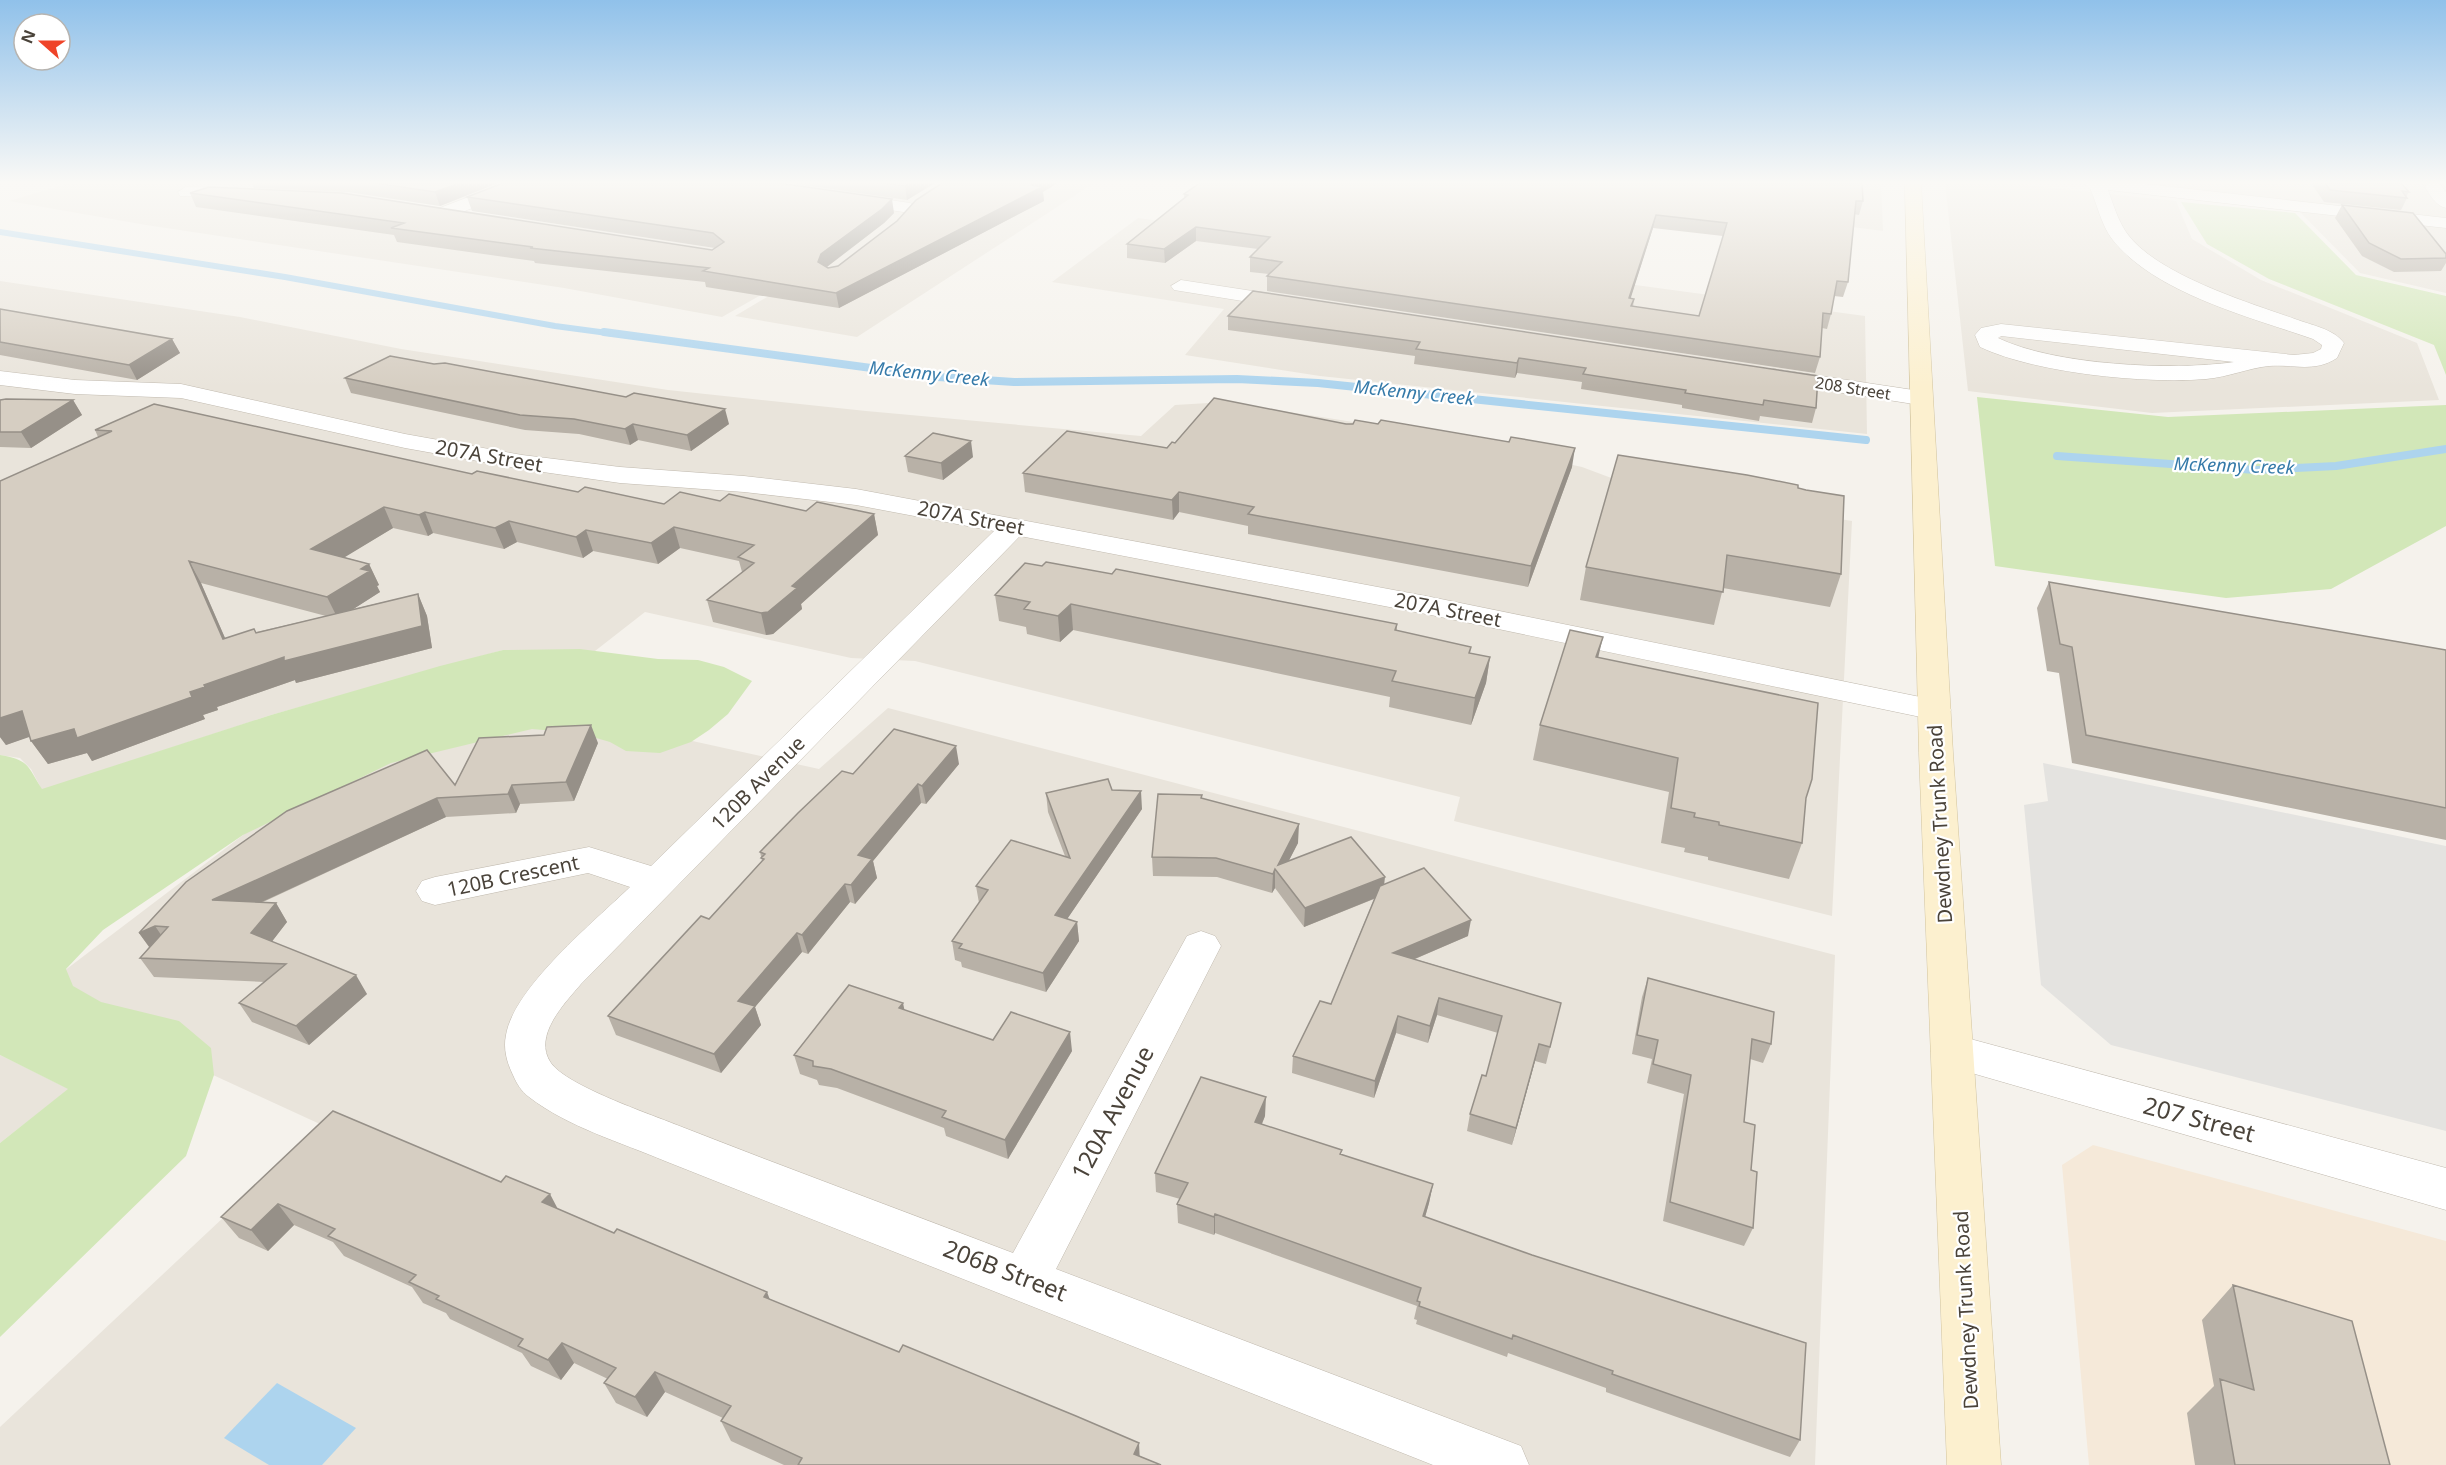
<svg xmlns="http://www.w3.org/2000/svg" width="2446" height="1465" viewBox="0 0 2446 1465" font-family="'Noto Sans',sans-serif">
<rect width="100%" height="100%" fill="#f5f2ec"/>
<path fill="#e9e4db" d="M70 183H169L358 196 821 261 722 317 564 288 146 225 9 201Z
M188 183H1094L857 337 735 316 831 259 360 195Z
M1798 183H1881L1883 231 1791 219Z
M1945 183H2006L2176 201 2192 239 2261 280 2417 343 2439 400 2152 413 1968 391Z
M2129 183H2446V293L2360 273 2289 201Z
M1138 218 1865 316 1867 434 1320 376 1185 355 1224 309 1052 282Z
M0 281 240 317 401 349 668 390 866 411 1141 436 1175 405 1225 402 1424 433 1582 467 1630 485 1852 521 1832 916 1454 821 1460 797 915 661 851 658 645 612 595 651 503 650 271 715 42 790 31 769 20 758 0 755Z
M888 708 1835 955 1815 1465H0V1427L322 1125 35 993 309 785 547 709 819 769Z
M0 1055 69 1089 0 1143Z"/>
<path fill="#f5e9d9" d="M2093 1145 2446 1241V1465H2089L2062 1165Z"/>
<path fill="#d2e7b8" d="M2181 202 2295 213 2356 275 2446 296V375L2434 345 2269 279 2207 244Z
M1977 397 2168 417 2446 405V526L2331 589 2226 598 1995 566Z
M580 649 658 659 698 660 724 667 752 681 728 714 709 730 691 742 660 753 626 751 610 742 579 733 532 729 391 763 243 835 103 930 66 969 73 986 101 1002 179 1021 211 1048 214 1075 186 1156 0 1337V1143L68 1089 0 1055V755C30 760 27 766 42 789L271 715 440 666 503 650Z"/>
<path fill="#e4e3e0" d="M2043 763 2446 846V1131L2111 1045 2041 985 2024 805 2048 801Z"/>
<path fill="#add4ee" d="M277 1383 356 1428 322 1465H269L224 1438Z"/>
<g fill="none" stroke-linecap="round" stroke-linejoin="round">
<path stroke="#add4ee" stroke-width="6" d="M0 232 285 277 555 326 615 334"/>
<path stroke="#add4ee" stroke-width="8" d="M604 332 938 377 1014 382 1237 379 1318 383 1866 440
M2057 456 2256 470 2336 466 2446 449"/>
<defs>
<path id="minor" d="M505 183H528L526 187 452 216H440L437 212 440 208Z
M2083 183H2137L2446 218V228L2108 190C2113 204 2118 220 2126 232 2155 274 2247 302 2295 319 2311 325 2334 329 2344 343L2337 358C2314 373 2293 364 2269 366 2249 368 2228 377 2206 379 2145 384 2035 373 1980 347L1975 335 1981 328 2001 324 2294 355 2313 353 2321 349 2322 345 2313 339C2250 317 2154 293 2112 239 2101 224 2097 204 2090 188ZM2001 336 2234 362C2172 371 2054 365 1998 338Z
M2427 183H2439L2446 192V208C2436 206 2430 195 2425 187Z
M186 187 238 188 246 193 238 198 180 196 178 192Z
M849 194 910 203 919 208 910 213 843 203 840 199Z
M1181 280 1292 297 1299 299 1302 303 1299 307 1292 309 1174 290 1171 286Z
M1774 369 1920 391 1928 393 1932 398 1928 403 1920 405 1766 381 1763 376 1766 371Z
M0 371 75 380 181 384 405 434 522 455 620 467 744 476 856 489 1431 597 1935 700 1946 703 1951 710 1946 717 1935 720 1431 615 1020 536 581 984C565 1003 532 1036 551 1063 567 1086 650 1114 677 1125 789 1169 901 1210 1013 1253L1187 936 1201 931 1215 936 1221 946 1056 1269 1521 1446 1529 1465H1433L665 1161C620 1142 568 1127 529 1097 521 1091 517 1084 513 1075 507 1063 503 1049 506 1035 514 987 595 921 630 887L588 873 435 905 422 901 416 891 422 881 435 877 589 847 651 866 994 531 856 505 744 492 620 483 522 469 405 448 181 398 75 394 0 385Z"/>
<path id="tertiary" d="M1952 1034 2446 1168V1210L1937 1063 1931 1051 1937 1039Z"/>
<path id="secondary" d="M1905 183H1921L1953 753 2001 1465H1947L1919 753Z"/>
</defs>
<use href="#minor" stroke="#c1baaf" stroke-width="1"/>
<use href="#tertiary" stroke="#c1baaf" stroke-width="1"/>
<use href="#secondary" stroke="#d2c49e" stroke-width="1"/>
<use href="#minor" fill="#fff" fill-rule="evenodd"/>
<use href="#tertiary" fill="#fff" fill-rule="evenodd"/>
<use href="#secondary" fill="#fcf0cf" fill-rule="evenodd"/>
</g>
<path fill="#b8b1a7" fill-rule="evenodd" d="M252 183H498L440 206 348 192 254 188Z
M789 183H935L907 200Z
M1862 183 1863 201 1859 215 1854 214 1848 282 1843 297 1834 296 1831 314 1827 329 1822 328 1820 357 1815 373 1267 291V276L1269 274 1250 272V257L1258 249 1196 241 1165 263 1127 258V244L1184 198V194ZM1653 228 1723 236 1699 316 1633 307 1634 299H1630Z
M2311 183H2401L2409 192 2406 197 2407 198 2401 210 2324 202Z
M1043 192 1044 201 839 308 706 287 705 282 535 263 534 261 397 242 394 235 196 207 190 193 712 250 715 248 472 211 467 197 894 213 884 223 827 267 828 268 838 266Z
M2342 205 2446 254V263L2441 271 2394 272 2362 256 2335 218Z
M1253 291 1816 408 1812 423 1760 416 1759 421 1682 408V405L1581 389 1582 382 1517 373 1515 378 1414 364 1415 356 1228 330V316Z
M0 309 172 339 180 353 137 380 0 355Z
M345 378 729 424 691 451 638 440 630 445 579 434 525 430 351 393Z
M0 400H73L82 415 31 448 0 447Z
M154 404 472 474 578 492 664 504 720 501 806 511 874 514 878 535 801 604 802 609 773 634 766 635 713 622 707 600 742 572 739 561 680 548 658 564 593 551 583 558 517 542 504 549 433 533 428 536 393 528 344 557 369 564 379 585 377 586 380 592 353 609 418 594 427 616 432 648 296 683 295 680 217 707 218 710 203 715 205 719 92 761 87 753 48 764 31 741 30 736 6 745 0 737V481L98 437 95 430ZM201 583 326 616 256 632 225 638Z
M1167 448 1572 467 1528 587 1248 534V526L1179 512 1173 520 1025 492 1023 473Z
M905 456 973 457 943 480 908 472Z
M1798 488 1841 574 1830 607 1723 588 1714 625 1580 600 1586 567Z
M1042 566 1397 624V631L1471 647 1470 653 1490 657 1486 683 1471 725 1389 707 1390 697 1073 630 1060 642 1027 634 1026 627 999 621 995 595Z
M2049 582 2446 650V840L2072 763 2059 673 2047 671 2037 608Z
M1598 657 1806 798 1802 843 1789 879 1708 860V857L1684 852 1685 848 1661 843 1669 792 1533 760 1540 725Z
M598 743 574 801 520 804 516 813 446 817 261 903H276L287 922 272 941 367 994 309 1045 252 1022 239 1003 265 982 154 977 140 958 149 947 139 933 455 785Z
M959 764 926 804 921 803 873 861 877 878 855 904 850 902 808 954 802 952 755 1007 761 1025 721 1073 616 1035 608 1016 709 919 762 861 760 852 853 774Z
M1112 790 1142 809 1067 919 1077 922 1079 941 1046 992 962 967 961 962 955 960 952 941 979 903 976 886 1065 856 1048 812 1046 793Z
M1202 798 1298 843 1289 860 1384 884 1468 936 1415 959 1561 1003 1546 1064 1535 1061 1512 1145 1467 1131 1470 1114 1486 1076 1498 1033 1437 1015 1428 1043 1396 1033 1374 1098 1292 1073 1293 1056 1331 1004 1374 899 1304 927 1275 888 1272 893 1217 877 1153 876 1152 857Z
M1648 978 1771 1044 1763 1063 1750 1059 1744 1122 1751 1170 1753 1228 1744 1246 1663 1221 1684 1094 1647 1083 1652 1059 1632 1054 1642 997Z
M904 1010 993 1040 1072 1051 1008 1159 946 1136 944 1128 837 1088 819 1085 817 1080 800 1074 794 1055Z
M333 1111 614 1233 1161 1465H784L731 1441 721 1421 723 1418 665 1392 647 1417 616 1403 604 1383 608 1379 574 1363 561 1380 531 1366 522 1353 450 1319 446 1313 423 1303 412 1287 344 1256 333 1242 294 1225 268 1251 239 1238 221 1217Z
M1265 1116 1262 1124 1341 1155 1433 1184 1429 1203 1425 1217 1800 1440 1790 1457 1606 1392V1388L1508 1353 1507 1357 1416 1324 1417 1320 1414 1319 1417 1306 1215 1233 1214 1235 1178 1223 1177 1204 1180 1199 1156 1192 1155 1173Z
M2233 1285 2390 1465H2195L2187 1413 2214 1386 2202 1320Z"/>
<path fill="#969088" d="M459 183H498L440 206 435 192Z
M910 183H935L907 200 905 186Z
M1035 183H1058L1043 192 1044 201 839 308 836 293Z
M892 199 894 213 884 223 824 269 818 262 821 254Z
M1656 215 1653 228 1626 313 1629 298Z
M1196 227V241L1165 263 1164 249Z
M172 339 180 353 137 380 129 365Z
M1519 358 1517 373 1515 378 1517 363Z
M73 400 82 415 31 448 21 432Z
M725 409 729 424 691 451 687 435Z
M633 424 638 440 630 445 625 429Z
M971 441 973 457 943 480 941 463Z
M1575 448 1572 467 1528 587 1531 566Z
M1179 492V512L1173 520 1172 500Z
M384 507 393 528 322 571 311 549Z
M425 512 433 533 428 536 419 515Z
M874 514 878 535 801 604 802 609 773 634 766 635 761 613Z
M509 521 517 542 504 549 495 528Z
M674 527 680 548 658 564 651 543Z
M586 530 593 551 583 558 576 537Z
M189 561 201 583 235 661 223 639Z
M369 564 379 585 377 586 380 592 338 619 327 597 361 569Z
M418 594 427 616 432 648 296 683 295 680 217 707 218 710 203 715 205 719 92 761 87 753 48 764 31 741 190 692 204 685Z
M1071 604 1073 630 1060 642 1058 616Z
M1603 637 1595 671 1596 657Z
M1490 657 1486 683 1471 725 1475 698Z
M22 711 38 734 6 745 0 737V718Z
M591 725 598 743 574 801 566 782Z
M956 746 959 764 926 804 922 786Z
M918 784 921 803 873 861 877 878 855 904 851 885 858 855Z
M512 785 520 804 516 813 508 794Z
M1141 791 1142 809 1057 934 1055 915Z
M437 798 446 817 225 919 212 900Z
M1299 824 1298 843 1281 876 1278 865Z
M1275 869V888L1272 893 1273 874Z
M1385 877 1383 895 1304 927 1305 908Z
M845 884 850 902 808 954 802 935Z
M276 903 287 922 264 952 251 933Z
M1471 920 1468 936 1391 969 1393 953Z
M1077 922 1079 941 1046 992 1043 973Z
M155 926 168 945 153 952 139 933Z
M797 933 802 952 755 1007 761 1025 721 1073 714 1054 738 1001Z
M356 975 367 994 309 1045 296 1026Z
M1439 998 1437 1015 1428 1043 1430 1026Z
M903 1003 907 1022 899 1008Z
M1398 1016 1396 1033 1374 1098 1375 1081Z
M1070 1032 1072 1051 1008 1159 1005 1140Z
M1539 1044 1535 1061 1512 1145 1516 1128Z
M1266 1097 1265 1116 1255 1140V1122Z
M1433 1184 1429 1203 1420 1235 1423 1216Z
M550 1194 561 1215 542 1202Z
M278 1204 294 1225 268 1251 251 1230Z
M1215 1214V1233L1214 1235V1217Z
M767 1292 775 1313 764 1297Z
M562 1343 574 1363 561 1380 548 1360Z
M655 1372 665 1392 647 1417 635 1397Z
M1139 1443 1140 1463 1134 1454Z"/>
<path fill="#d6cec2" stroke="#969088" stroke-width="1.5" fill-rule="evenodd" d="M375 183H459L435 192Z
M503 183H778L892 199 882 209 821 254 818 262 828 268 838 266 897 221 916 200 942 183H1035L1031 185 1042 187 836 293 703 271 709 268 530 248 533 247 391 228 404 223 190 193 209 187 342 193 712 250 724 242 713 233 467 197Z
M883 183H910L905 186Z
M1200 183H1862L1863 201H1856L1848 282 1837 281 1831 314 1823 313 1820 357 1267 276 1282 262 1250 257 1270 237 1196 227 1164 249 1127 244 1188 195 1184 194ZM1656 215 1727 223 1699 316 1631 306 1634 299 1629 298Z
M2325 183H2401L2409 192 2402 191 2407 198 2330 190Z
M2342 205 2413 213 2446 254V258L2401 259 2369 243Z
M1253 291 1818 376 1816 408 1764 400 1763 405 1685 393 1686 390 1583 374 1586 368 1519 358 1517 363 1416 349 1420 342 1228 316Z
M0 309 172 339 129 365 0 342Z
M390 356 434 364 445 363 626 397 634 393 725 409 687 435 633 424 625 429 574 419 520 415 345 378Z
M1214 398 1346 424H1353L1355 420 1378 424 1381 420 1509 442 1511 437 1575 448 1531 566 1248 514 1254 507 1179 492 1172 500 1023 473 1067 431 1167 448 1172 442 1175 443Z
M6 399 73 400 21 432H0V400Z
M154 404 472 474 477 471 578 492 585 487 664 504 680 492 720 501 729 494 806 511 817 502 874 514 792 586 797 588 768 612 761 613 707 600 754 563 738 557 754 545 674 527 651 543 586 530 576 537 509 521 495 528 425 512 419 515 384 507 311 549 369 564 361 569 370 571 327 597 189 561 223 639 254 629 256 633 418 594 422 626 284 661V657L204 685 205 687 190 692 192 697 77 738 74 729 31 741 22 711 0 718V481L112 431 95 430Z
M933 433 971 441 941 463 905 456Z
M1618 455 1747 475 1798 485V488L1806 490 1844 496 1841 574 1727 555 1723 592 1586 567Z
M1046 562 1112 574 1116 569 1397 624 1395 630 1471 647 1469 653 1490 657 1475 698 1392 681 1396 671 1071 604 1058 616 1024 609 1030 602 995 595 1025 563 1042 566Z
M2049 582 2446 650V808L2086 735 2072 647 2060 644Z
M1570 630 1603 637 1596 657 1818 703 1812 779 1806 798 1802 843 1719 825V822L1694 817 1695 813 1671 808 1678 758 1540 725Z
M591 725 566 782 512 785 508 794 437 798 212 900 276 903 251 933 356 975 296 1026 239 1003 286 964 140 958 168 927 155 926 139 933 186 882 287 811 427 750 455 785 479 738 544 735 547 727Z
M894 729 956 746 922 786 918 784 858 855 872 859 851 885 845 884 802 935 797 933 738 1001 755 1006 714 1054 608 1016 701 916 709 919 764 859 761 858 765 854 760 852 798 813 842 771 853 774Z
M1108 779 1112 790 1141 791 1055 915 1077 922 1043 973 959 948 962 944 952 941 988 890 976 886 1011 840 1070 858 1046 793Z
M1158 794 1202 795 1201 798 1299 824 1278 865 1351 837 1385 877 1305 908 1275 869 1273 874 1216 858 1152 857Z
M1424 868 1471 920 1393 953 1561 1003 1550 1047 1539 1044 1516 1128 1470 1114 1482 1075 1486 1076 1502 1016 1439 998 1430 1026 1398 1016 1375 1081 1293 1056 1320 1001 1331 1004 1380 886Z
M1648 978 1774 1012 1771 1044 1752 1039 1744 1122 1755 1125 1751 1170 1757 1172 1753 1228 1670 1202 1691 1075 1653 1064 1658 1040 1637 1035Z
M849 985 903 1003 899 1008 993 1040 1011 1012 1070 1032 1005 1140 942 1117 946 1111 831 1069 813 1066V1061L794 1055Z
M1201 1077 1266 1097 1255 1122 1342 1150 1340 1154 1433 1184 1423 1216 1532 1255 1806 1343 1800 1440 1612 1374 1613 1371 1513 1335 1512 1339 1419 1306 1420 1302 1417 1301 1421 1288 1215 1214 1214 1217 1177 1204 1188 1183 1155 1173Z
M333 1111 501 1182 506 1176 550 1194 542 1202 614 1233 617 1229 767 1292 764 1297 899 1352 903 1345 1076 1416 1139 1443 1134 1454 1161 1465H798L802 1458 721 1421 731 1406 655 1372 635 1397 604 1383 616 1368 562 1343 548 1360 518 1346 523 1339 436 1299 439 1296 409 1282 416 1275 328 1236 335 1229 278 1204 251 1230 221 1217Z
M2233 1285 2352 1321 2390 1465H2235L2220 1379 2254 1390Z"/>
<linearGradient id="sky" x2="0" y2="1"><stop stop-color="#90c1ea"/><stop offset="0.47" stop-color="#faf9f6"/><stop offset="1" stop-color="#faf9f6" stop-opacity="0"/></linearGradient>
<rect width="2446" height="388" fill="url(#sky)"/>
<g text-anchor="middle" stroke-width="4.5" stroke-linejoin="round" paint-order="stroke">
<g font-size="16" fill="#4a433a" stroke="#fff">
<text transform="translate(1853 388) rotate(9)" y="6">208 Street</text>
</g>
<g font-size="18" font-style="italic" fill="#357aa9" stroke="#fff">
<text transform="translate(929 374) rotate(6)" y="6">McKenny Creek</text>
<text transform="translate(1414 393) rotate(6)" y="6">McKenny Creek</text>
<text transform="translate(2234 466) rotate(2)" y="6">McKenny Creek</text>
</g>
<g font-size="20" fill="#4a433a" stroke="#fff">
<text transform="translate(489 456) rotate(10)" y="7">207A Street</text>
<text transform="translate(971 518) rotate(11)" y="7">207A Street</text>
<text transform="translate(1448 610) rotate(11)" y="7">207A Street</text>
<text transform="translate(758 783) rotate(-45)" y="7">120B Avenue</text>
<text transform="translate(1940 824) rotate(-93)" y="7">Dewdney Trunk Road</text>
<text transform="translate(513 876) rotate(-12)" y="7">120B Crescent</text>
<text transform="translate(1966 1310) rotate(-93)" y="7">Dewdney Trunk Road</text>
</g>
<g font-size="24" fill="#4a433a" stroke="#fff">
<text transform="translate(1113 1113) rotate(-62)" y="8">120A Avenue</text>
<text transform="translate(2199 1120) rotate(15)" y="8">207 Street</text>
<text transform="translate(1005 1271) rotate(21)" y="8">206B Street</text>
</g>
</g>
<g transform="translate(42 42) rotate(291)"><circle r="28" fill="#ffffff" stroke="#b7b4b0" stroke-width="1.5"/>
<path d="M0-4.5L10 22L0 15L-10 22Z" fill="#ef4429"/>
<text y="-9" font-size="16" font-weight="bold" text-anchor="middle" fill="#4a433a">N</text>
</g>
</svg>
